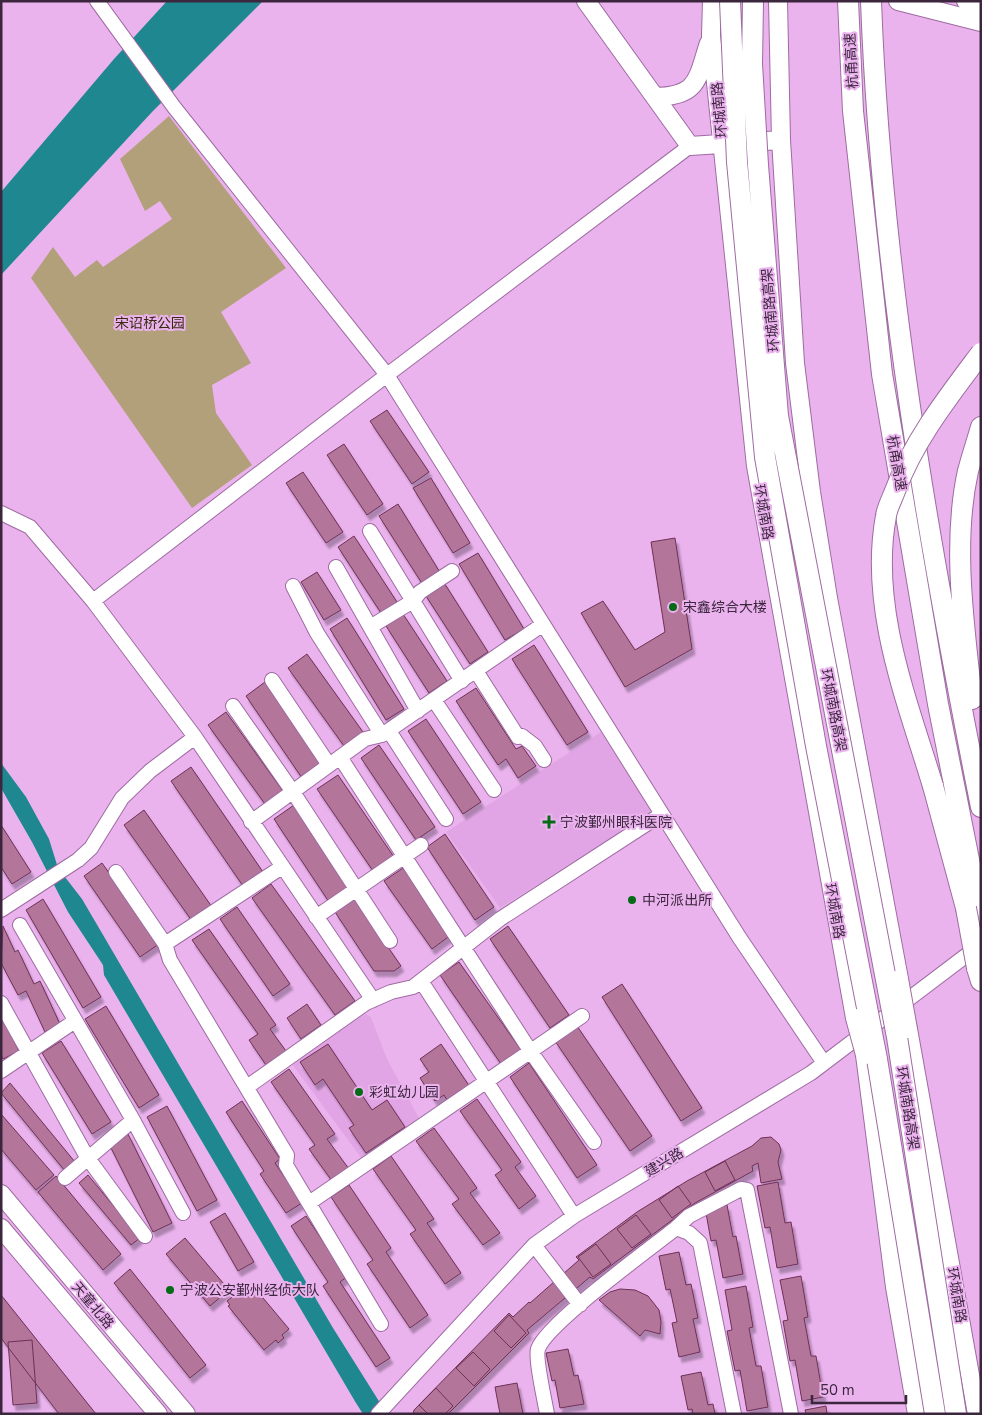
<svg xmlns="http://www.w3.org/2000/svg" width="982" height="1415" viewBox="0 0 982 1415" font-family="'Nunito Sans','Noto Sans SC',sans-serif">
<defs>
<filter id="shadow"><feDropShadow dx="3" dy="5.5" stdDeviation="1" flood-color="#0004"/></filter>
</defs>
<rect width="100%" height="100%" fill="#ebb3ee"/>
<path fill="#e1a5e5" d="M601 732 652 812 500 908 446 832Z
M365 1014 371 1017 387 1059 420 1120 362 1159 292 1064Z"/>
<path fill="#b2a07b" d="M169 116 286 268 221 312 251 363 212 385 216 413 252 465 192 508 31 278 53 247 75 277 97 260 103 267 172 219 160 201 145 211 120 159Z"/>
<path fill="#1e8790" d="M167 1H263L152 112 1 275V192L114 59Z
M1 763 26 797 49 839 58 868 82 899 333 1328 387 1414H363L356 1403 104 975 103 965 68 912 32 842 1 788Z"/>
<path fill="#b37599" stroke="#6e3057" filter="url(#shadow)" d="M387 410 429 472 412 484 370 421Z
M344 444 383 504 367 515 327 455Z
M303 472 343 532 326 543 286 483Z
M431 478 470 543 453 553 413 488Z
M398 504 441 574 423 585 379 516Z
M354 536 397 602 381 613 338 547Z
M675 538 692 649 625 687 581 613 603 601 635 650 665 632 651 542Z
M478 553 524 629 505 640 459 564Z
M317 572 341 610 324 620 301 582Z
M443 581 488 652 470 664 424 593Z
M403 614 447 681 429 693 386 626Z
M347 618 404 709 386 720 330 629Z
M534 645 588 732 567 745 512 659Z
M307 654 363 732 344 746 288 668Z
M265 682 322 765 302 778 246 696Z
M476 688 516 749 522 746 536 766 518 778 506 759 498 765 456 701Z
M226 712 283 791 265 804 208 725Z
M426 719 481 802 463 814 408 731Z
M379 745 435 827 416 840 361 758Z
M191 767 263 872 243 886 171 781Z
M338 775 394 857 373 871 317 789Z
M294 805 349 889 329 902 274 819Z
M144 810 212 907 192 921 124 825Z
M1 825 31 872 12 884 1 867Z
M445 834 494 907 475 920 427 847Z
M102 863 159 944 140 957 84 876Z
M403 868 451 935 432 949 384 881Z
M271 884 355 1001 335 1015 252 898Z
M43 899 101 997 83 1008 26 910Z
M355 899 401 966 394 971H374L335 912Z
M237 907 290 984 273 996 220 919Z
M3 926 15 952 18 950 34 984 40 981 60 1024 45 1032 26 991 18 995 1 963Z
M508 926 569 1015 550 1028 490 939Z
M209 929 276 1025 270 1029 286 1051 266 1065 249 1040 258 1034 192 940Z
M459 962 521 1050 501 1064 440 975Z
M622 984 702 1108 681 1121 602 997Z
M307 1004 321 1025 301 1039 287 1018Z
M106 1006 159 1095 139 1108 85 1019Z
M1 1015 19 1051 3 1059 1 1055Z
M577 1026 652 1136 630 1151 555 1041Z
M61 1041 111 1122 92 1134 42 1053Z
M328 1044 372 1110 387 1100 405 1127 366 1153 349 1128 354 1125 323 1079 315 1085 300 1062Z
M441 1044 470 1087 448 1102 444 1095 435 1101 420 1078 429 1072 420 1059Z
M529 1063 597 1165 577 1178 510 1077Z
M289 1069 335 1134 327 1139 349 1169 332 1181 309 1149 315 1145 271 1082Z
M10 1083 75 1162 65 1171 1 1093Z
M477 1099 521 1162 515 1167 536 1196 519 1209 495 1175 502 1170 460 1111Z
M242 1101 280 1159 275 1163 302 1203 286 1213 260 1174 264 1171 226 1112Z
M167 1106 217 1200 197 1211 147 1117Z
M1 1114 54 1175 36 1190 1 1149Z
M434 1128 477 1188 470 1193 500 1233 483 1245 452 1204 459 1199 416 1141Z
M128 1134 172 1223 153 1232 109 1144Z
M771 1137 779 1144 781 1150 778 1162 782 1179 761 1183 758 1163 752 1166 753 1171 695 1203 593 1279 590 1277 527 1330 529 1333 448 1414H413L414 1410 509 1313 513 1317 529 1302 530 1303 579 1260 576 1257 637 1212 687 1181 752 1146 761 1138Z
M391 1156 434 1219 427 1223 461 1273 445 1284 410 1234 416 1230 373 1169Z
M725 1161 735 1180 715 1191 705 1172Z
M88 1175 140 1238 131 1245 79 1183Z
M56 1176 121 1254 103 1270 38 1192Z
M778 1182 785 1223 791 1222 798 1264 777 1268 770 1227 765 1228 757 1186Z
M349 1185 391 1248 386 1252 428 1315 410 1328 367 1264 373 1260 331 1197Z
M678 1186 691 1204 672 1218 659 1200Z
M727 1205 733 1237 736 1236 743 1274 723 1278 716 1240 711 1241 706 1213 717 1206Z
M225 1213 254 1262 238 1271 210 1222Z
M636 1215 651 1234 632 1248 617 1229Z
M306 1216 347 1277 340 1282 390 1358 376 1367 323 1286 328 1282 291 1226Z
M185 1238 229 1290 210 1306 166 1254Z
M596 1244 611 1264 593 1277 578 1257Z
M679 1252 686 1285 691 1284 698 1318 693 1319 700 1352 679 1357 672 1323 677 1322 670 1289 666 1290 659 1256Z
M130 1269 206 1365 190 1378 114 1283Z
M801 1276 808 1317 804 1318 811 1356H816L823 1397 802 1401 795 1360 790 1361 783 1321 788 1320 780 1280Z
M248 1284 251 1288 253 1286 289 1329 282 1335 284 1338 278 1343 276 1340 264 1350 228 1306 230 1305 227 1301Z
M746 1286 753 1327 749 1328 756 1366H761L768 1407 747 1411 740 1370 735 1371 727 1331 732 1330 725 1290Z
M620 1289 635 1290 648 1296 659 1310 661 1322 660 1334 645 1330 640 1336 599 1300 610 1292Z
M1 1295 96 1414H59L1 1338Z
M509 1315 526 1333 511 1348 494 1331Z
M32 1340 37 1403 13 1405 8 1342Z
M568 1349 574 1376 578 1375 584 1404 560 1408 555 1380 552 1381 546 1353Z
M473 1352 490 1369 474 1386 456 1368Z
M701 1372 708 1405 713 1404 715 1414H693L692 1409 688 1410 681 1376Z
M517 1383 523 1414H500L495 1387Z
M436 1388 453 1406 445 1414H428L419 1405Z
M826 1406 827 1414H806L805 1410Z"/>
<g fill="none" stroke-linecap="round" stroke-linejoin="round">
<defs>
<path id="minor" d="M97 1 174 107 387 375 739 937 824 1063
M1 513 30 527 93 601 195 737 373 1000
M370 531 462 681
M336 567 418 711
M293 586 317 633 382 735
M93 601 387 375 690 146
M370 627 413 601 420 592 452 571
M476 671 518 737 522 736 535 746 544 760
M272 680 329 765
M434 700 494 790
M233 706 293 792 390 941
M389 731 446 819
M340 757 531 1052 594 1142
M251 822 365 739 382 735 542 625
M116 872 165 944 170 960 287 1155 286 1165 381 1324
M1 910 78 860 91 848 122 798 150 771 195 737
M316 917 421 845
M20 925 133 1120 183 1213
M165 944 282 867
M421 981 574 1216
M1 1003 87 1157 145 1236
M1 1071 75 1021
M247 1087 366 1003 391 992 413 987 500 919 662 814
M65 1178 133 1120
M309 1203 582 1016
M676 1228 689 1216 741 1189 747 1190 791 1414
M534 1245 580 1305
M378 1414 534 1245 574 1216 811 1073 980 945
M547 1414C545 1402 535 1358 538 1349 546 1324 650 1249 676 1228L689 1233 700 1243 734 1414"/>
<path id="major" d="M586 1 690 146 781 140
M712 1 711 35 756 466 855 1018
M778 1 781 140 795 363 811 492 828 598 899 979
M898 1 981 22
M966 1 981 5
M655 97C699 96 697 79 709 43
M908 1029 977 1414
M865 1055 895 1287 917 1414
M1 1194 186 1414
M1 1228 158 1414"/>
<path id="highway" d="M848 1 853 111 882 374 938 704 981 920
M871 1C881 272 928 541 981 807
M972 699C964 626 952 543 968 471 972 456 977 441 981 427
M933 786 966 908
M977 968 981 981"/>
</defs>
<use href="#minor" stroke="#9e6ba2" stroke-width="16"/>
<use href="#major" stroke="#9e6ba2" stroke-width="20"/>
<use href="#highway" stroke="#9e6ba2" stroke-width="22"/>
<use href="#minor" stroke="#fff" stroke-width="14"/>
<use href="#major" stroke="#fff" stroke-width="18"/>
<use href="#highway" stroke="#fff" stroke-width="20"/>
<defs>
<path id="major-bridge" d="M899 979 908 1029
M855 1018 865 1055"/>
<path id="highway-bridge" d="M730 1 737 162 765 457 816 746 877 1059 935 1414
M753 1 752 64 758 165 778 416 897 1037 956 1414
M933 786C907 700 869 607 886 516 887 508 892 499 895 491 914 440 948 397 981 353
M966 908 977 968"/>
</defs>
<use href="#major-bridge" stroke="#9e6ba2" stroke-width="20" stroke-linecap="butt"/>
<use href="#highway-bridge" stroke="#9e6ba2" stroke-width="22" stroke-linecap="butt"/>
<use href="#major-bridge" stroke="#fff" stroke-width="18"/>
<use href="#highway-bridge" stroke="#fff" stroke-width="20"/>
</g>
<g fill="#056b17" stroke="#ebb3ee" stroke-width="2">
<circle cx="673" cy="607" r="5"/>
<path d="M546.5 814.5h5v5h5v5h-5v5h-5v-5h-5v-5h5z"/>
<circle cx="632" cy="900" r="5"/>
<circle cx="359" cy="1092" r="5"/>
<circle cx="170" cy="1290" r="5"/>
</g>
<g text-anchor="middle" stroke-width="4" stroke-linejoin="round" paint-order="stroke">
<g font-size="14" fill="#3b263d" stroke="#ebb3ee">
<text transform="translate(851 61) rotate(-93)" y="5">杭甬高速</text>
<text transform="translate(719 110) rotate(-95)" y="5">环城南路</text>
<text transform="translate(770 310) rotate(-95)" y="5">环城南路高架</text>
<text transform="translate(897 463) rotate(80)" y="5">杭甬高速</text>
<text transform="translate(764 512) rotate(80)" y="5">环城南路</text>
<text transform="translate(834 710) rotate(79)" y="5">环城南路高架</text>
<text transform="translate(835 911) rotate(80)" y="5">环城南路</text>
<text transform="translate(908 1108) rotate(81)" y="5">环城南路高架</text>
<text transform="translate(664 1162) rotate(-31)" y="5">建兴路</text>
<text transform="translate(957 1295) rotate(80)" y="5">环城南路</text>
<text transform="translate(93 1305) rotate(50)" y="5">天童北路</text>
</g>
<g font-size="14" fill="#392c0e" stroke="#ebb3ee">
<text x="150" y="328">宋诏桥公园</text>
</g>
<g font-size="14" fill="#3b263d" stroke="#ebb3ee" text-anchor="start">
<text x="683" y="612">宋鑫综合大楼</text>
<text x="560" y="827">宁波鄞州眼科医院</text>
<text x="642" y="905">中河派出所</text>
<text x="369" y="1097">彩虹幼儿园</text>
<text x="180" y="1295">宁波公安鄞州经侦大队</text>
</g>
</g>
<rect width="982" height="1415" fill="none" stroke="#3b263d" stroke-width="5"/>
<path d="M812 1395v8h94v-8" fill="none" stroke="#3b263d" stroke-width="2.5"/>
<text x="820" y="1395" font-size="15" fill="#3b263d" stroke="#ebb3ee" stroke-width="4" paint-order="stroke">50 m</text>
</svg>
